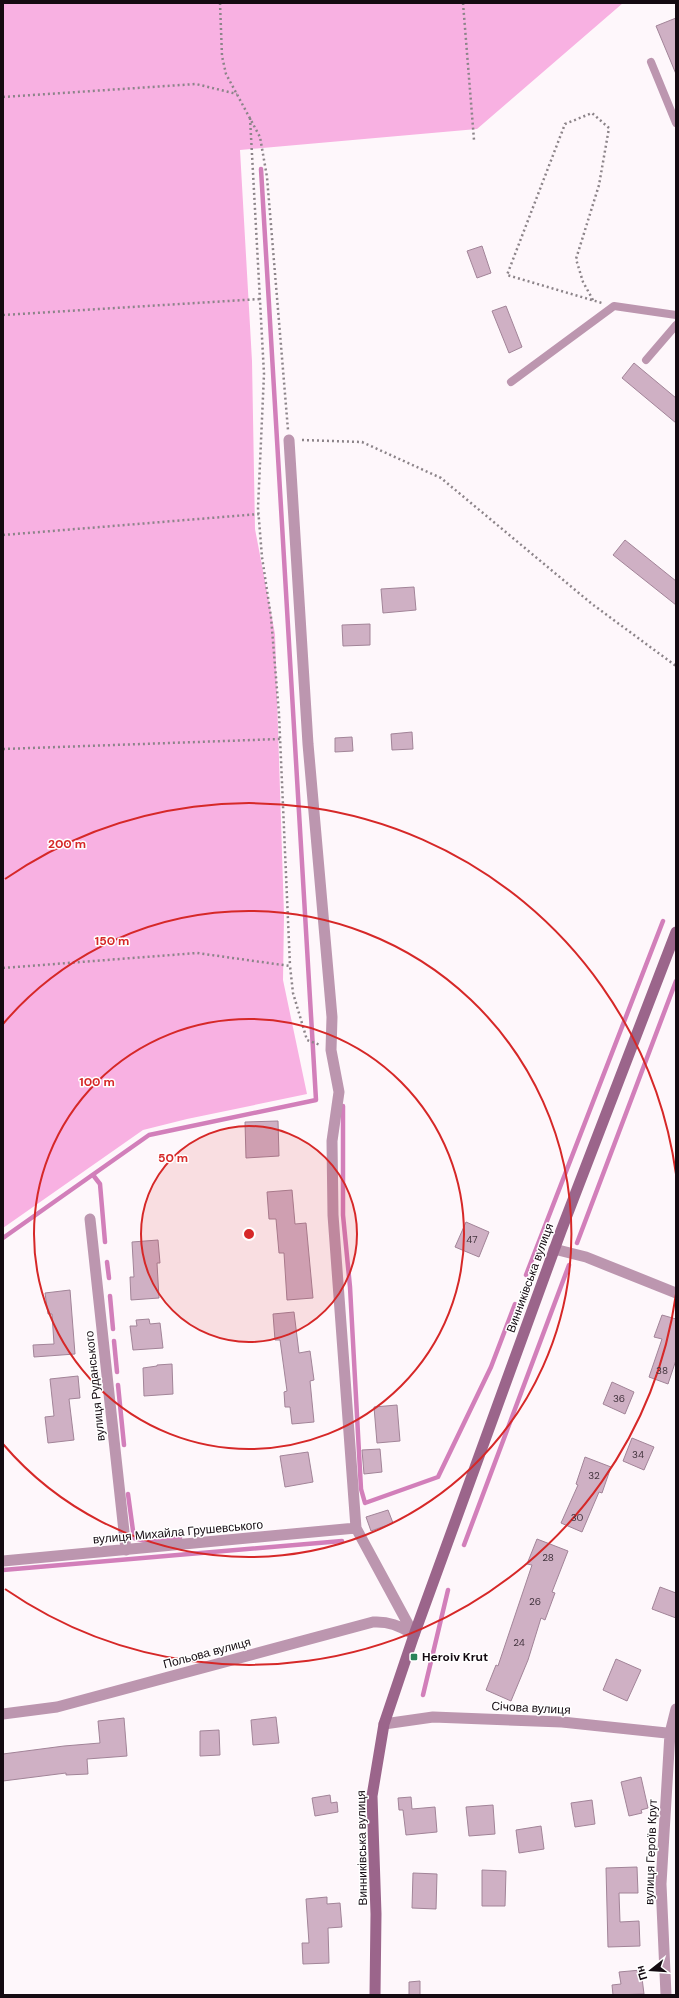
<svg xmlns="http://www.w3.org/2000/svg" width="679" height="1998" viewBox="0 0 679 1998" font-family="'DM Sans',sans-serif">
<rect width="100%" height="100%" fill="#fef7fb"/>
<path fill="#f8b1e2" d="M3 3H623L477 129 240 150 252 361 255 529 275 634 284 915 283 980 307 1094 187 1119 143 1130 3 1228Z"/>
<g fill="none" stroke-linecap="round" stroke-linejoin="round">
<path stroke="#d27fba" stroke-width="4.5" d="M343 1106V1215L350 1287 361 1489 365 1503 438 1477 491 1367 515 1304
M93 1175 100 1184 105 1242
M3 1238 149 1135 316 1100 261 169
M577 1243 676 981
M107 1262 109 1278
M526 1275 663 921
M110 1296 113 1329
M114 1341 117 1372
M118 1385 124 1445
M128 1494 134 1538 149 1542 180 1538
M464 1545 569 1265
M3 1570 342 1541
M423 1695 448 1590"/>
</g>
<path fill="#cfb0c4" stroke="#a28498" d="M676 18V74L656 26Z
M482 246 491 273 477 278 467 251Z
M506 306 522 347 509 353 492 311Z
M634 363 676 398V423L622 378Z
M625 540 676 581V605L613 555Z
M414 587 416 610 383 613 381 589Z
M370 624V645L343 646 342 625Z
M412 732 413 749 392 750 391 734Z
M352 737 353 751 335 752V738Z
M278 1121 279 1156 246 1158 245 1122Z
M292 1190 295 1224 306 1223 313 1298 287 1300 284 1253H279L276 1219H269L267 1192Z
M466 1222 489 1232 479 1257 455 1247Z
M158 1240 160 1263H157L159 1298 131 1300 130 1277H134L132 1242Z
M70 1290 75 1354 34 1357 33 1345 54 1344 52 1314H48L45 1293Z
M294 1312 299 1353 310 1351 314 1380 310 1381 314 1422 292 1424 290 1407H285L284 1392 287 1391 280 1340H275L273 1314Z
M662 1315 676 1319V1360L668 1384 649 1377 662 1339 654 1337Z
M149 1319 150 1324 160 1323 163 1348 133 1350 130 1326H137L136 1320Z
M172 1364 173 1394 144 1396 143 1368 157 1366V1365Z
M78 1376 80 1398 69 1399 74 1440 48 1443 45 1417 54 1416 50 1379Z
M612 1382 634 1392 625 1414 603 1404Z
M397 1405 400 1441 377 1443 374 1407Z
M632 1438 654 1447 644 1470 623 1461Z
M380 1449 382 1472 364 1474 362 1450Z
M308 1452 313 1482 285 1487 280 1456Z
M585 1457 611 1467 602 1493 599 1492 582 1532 561 1523 578 1485 576 1484Z
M388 1510 393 1523 371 1531 366 1517Z
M537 1539 568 1551 552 1592 555 1593 545 1620 541 1618 528 1660 511 1701 486 1690 496 1665 498 1666 532 1565 527 1564Z
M660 1587 676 1593V1618L652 1609Z
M616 1659 641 1670 627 1701 603 1690Z
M276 1717 279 1743 253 1745 251 1720Z
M124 1718 127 1756 87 1759 88 1774 66 1775V1773L3 1781V1754L64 1746 100 1743 98 1721Z
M219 1730 220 1755 200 1756V1731Z
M641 1777 648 1808 641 1810 642 1813 629 1816 621 1782Z
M330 1795 331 1803 337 1802 338 1812 315 1816 312 1798Z
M411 1797 412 1809 435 1807 437 1832 406 1835 403 1810H399L398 1798Z
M592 1800 595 1824 575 1827 571 1803Z
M493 1805 495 1834 469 1836 466 1807Z
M541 1826 544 1849 519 1853 516 1830Z
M637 1867 638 1893H619L620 1922 639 1921 640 1946 608 1947 606 1868Z
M482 1870 506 1871 505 1906H482Z
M413 1873 437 1874 436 1909 412 1908Z
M327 1897V1904L340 1903 342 1927 328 1928 329 1963 303 1964 302 1943H309L306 1899Z
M641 1970 644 1994 613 1995 612 1985 621 1984 619 1972Z
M420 1981V1995H409V1982Z"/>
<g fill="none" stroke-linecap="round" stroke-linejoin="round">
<path stroke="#8c8489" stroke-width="2.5" stroke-dasharray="2 3" stroke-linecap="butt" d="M220 3 222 56 226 74 260 137 267 177 288 430
M463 3 474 140
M3 97 196 84 237 94
M250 118 264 374 258 508 262 557 271 617 279 714 290 966
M593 300 583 282 576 259 599 185 609 128 592 113 565 124 507 275 602 303
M3 315 260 299
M302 440 362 442 441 478 592 604 676 666
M3 535 259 514
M3 749 280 739
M3 968 197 953 290 966 293 993 307 1040 320 1045"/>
<path stroke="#bc96af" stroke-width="8" d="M651 62 676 123
M646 360 676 325
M511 382 614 306 676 315"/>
<path stroke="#bc96af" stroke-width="11" d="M289 440 308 744 332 1017 331 1050 339 1092 332 1141 333 1215 356 1528 414 1635
M90 1219 126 1550
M554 1249 586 1257 676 1293
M3 1561 356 1528
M3 1714 57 1707 373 1622C389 1621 399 1626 413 1634
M384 1724 433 1717 562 1722 676 1734
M666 1995 661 1884 670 1733 676 1709"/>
<path stroke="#9b658b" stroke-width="11" d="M375 1995 376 1914 372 1796 384 1724 414 1635 561 1231 676 932"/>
</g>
<circle cx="249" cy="1234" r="108" fill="#d62828" fill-opacity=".12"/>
<g fill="none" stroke="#d62828" stroke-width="2">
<circle cx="249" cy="1234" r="108"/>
<circle cx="249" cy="1234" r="215"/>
<path d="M3 1024A323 323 0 1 1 3 1444"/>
<path d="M676 1294A431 431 0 0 1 5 1589M5 879A431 431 0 0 1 676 1174"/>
</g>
<rect fill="#2a8359" stroke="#fff" stroke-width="1.5" x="410" y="1653" width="8" height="8" rx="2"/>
<g text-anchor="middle" stroke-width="3" stroke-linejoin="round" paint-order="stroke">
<g font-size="10" fill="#43343e">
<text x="472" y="1243">47</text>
<text x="662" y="1374">38</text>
<text x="619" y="1402">36</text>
<text x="638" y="1458">34</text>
<text x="594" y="1479">32</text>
<text x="577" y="1521">30</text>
<text x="548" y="1561">28</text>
<text x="535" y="1605">26</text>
<text x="519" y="1646">24</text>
</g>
<g font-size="12" fill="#140a11" stroke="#fff">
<text transform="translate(530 1278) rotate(-70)" y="4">Винниківська вулиця</text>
<text transform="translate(95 1386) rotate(-96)" y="4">вулиця Руданського</text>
<text transform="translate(178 1532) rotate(-5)" y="4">вулиця Михайла Грушевського</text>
<text transform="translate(207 1653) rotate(-15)" y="4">Польова вулиця</text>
<text transform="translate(531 1708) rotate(3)" y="4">Січова вулиця</text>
<text transform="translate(362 1848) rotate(-91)" y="4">Винниківська вулиця</text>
<text transform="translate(651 1852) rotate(-88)" y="4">вулиця Героїв Крут</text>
</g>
<g font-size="12" font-weight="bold" fill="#140a11" stroke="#fff" text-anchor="start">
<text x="422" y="1661">Heroiv Krut</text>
</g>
</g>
<circle cx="249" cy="1234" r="6" fill="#d62828" stroke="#fff" stroke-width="2"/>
<g font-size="12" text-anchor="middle" font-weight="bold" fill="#d62828" stroke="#fff" stroke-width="3" stroke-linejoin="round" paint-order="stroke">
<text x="67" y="848">200 m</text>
<text x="112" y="945">150 m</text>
<text x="97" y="1086">100 m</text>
<text x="173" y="1162">50 m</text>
</g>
<rect width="679" height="1998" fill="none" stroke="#140a11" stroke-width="8"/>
<g transform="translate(651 1970) rotate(253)" stroke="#ffffff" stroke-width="3" paint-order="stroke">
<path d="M0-3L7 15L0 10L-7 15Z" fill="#140a11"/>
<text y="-6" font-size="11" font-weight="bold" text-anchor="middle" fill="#140a11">Пн</text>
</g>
</svg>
